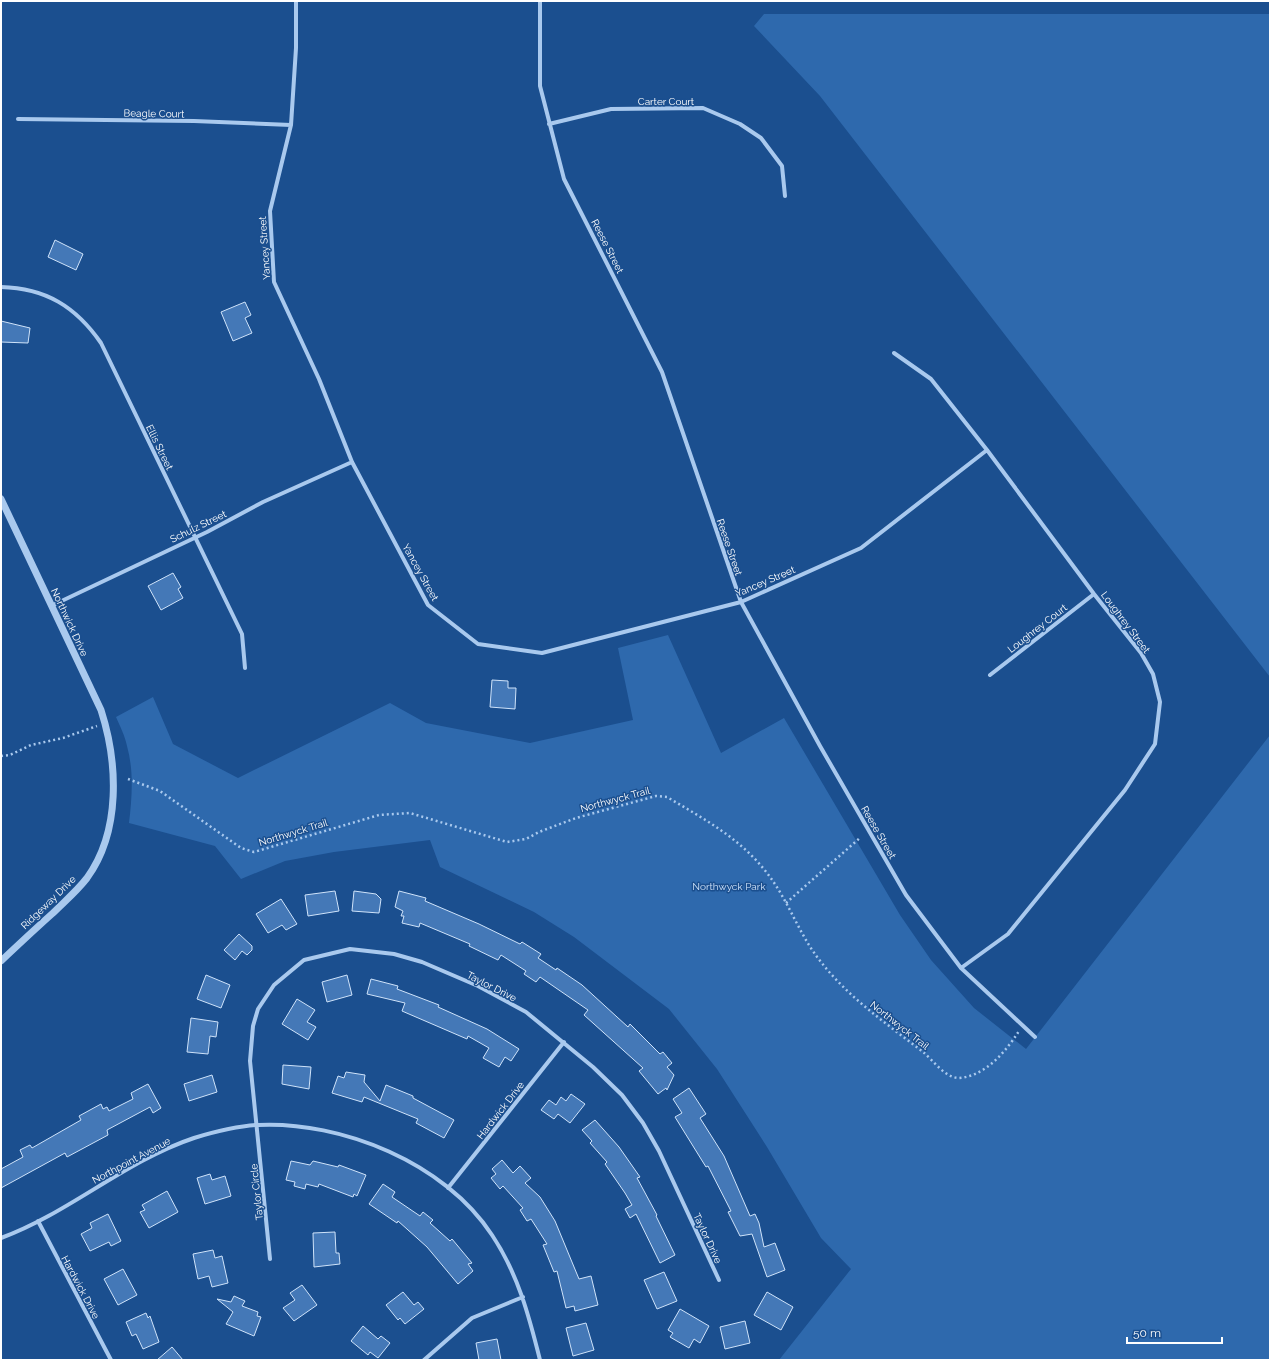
<svg xmlns="http://www.w3.org/2000/svg" width="1271" height="1361" viewBox="0 0 1271 1361" font-family="Raleway,sans-serif">
<rect width="100%" height="100%" fill="#1b4f8f"/>
<path fill="#2e69ad" d="M764 14H1270V677L820 96 754 26Z
M668 635 721 753 784 718 900 915 931 960 974 1008 1026 1049 1270 735V1360H779L851 1269 821 1238 767 1147 717 1069 669 1009 574 937 534 912 440 867 430 840 334 852 285 861 241 879 215 846 129 823C132 797 134 771 127 746 125 736 120 726 116 717L153 697 173 744 238 778 390 703 426 723 530 743 633 720 618 648Z"/>
<path fill="#4478b7" stroke="#cfe3fa" d="M55 240 83 254 76 270 48 257Z
M245 302 251 315 245 318 252 333 233 341 221 312Z
M1 321 30 328 28 343 1 342Z
M173 573 181 587 178 589 183 598 161 610 148 586Z
M492 680 508 681V688H516L515 709 490 707Z
M335 891 339 911 308 916 305 895Z
M354 891 376 894 381 899 379 913 352 911Z
M399 891 426 898 425 901 479 924 520 944 522 942 541 954 538 958 556 970 557 968 582 985 628 1027 630 1024 660 1054 663 1052 672 1063 667 1067 674 1075 667 1090 666 1088 658 1094 639 1071 643 1068 584 1015 588 1010 540 977 536 982 524 974 526 971 501 955 498 960 469 946 470 944 420 923 419 927 402 923 404 916H401L403 911 395 907Z
M281 899 297 924 286 930 282 925 268 933 256 914Z
M239 934 252 946V950L247 955 242 951 235 960 224 950Z
M206 975 230 985 221 1008 197 999Z
M347 975 352 995 327 1002 322 982Z
M371 979 398 986 397 989 439 1005 438 1007 487 1029 519 1049 511 1061 505 1057 499 1067 483 1058 489 1048 468 1036 467 1039 402 1011 405 1003 367 994Z
M297 999 315 1010 307 1022 316 1027 308 1040 282 1024Z
M191 1018 218 1022 216 1037 210 1036 208 1054 187 1052Z
M283 1065 311 1067 309 1089 282 1084Z
M346 1072 365 1075 364 1082 380 1101 386 1085 413 1096V1098L454 1120 444 1138 416 1123 418 1119 364 1097 362 1102 332 1093 338 1076 344 1078Z
M212 1075 217 1092 189 1101 184 1084Z
M148 1084 161 1108 153 1113 150 1107 107 1130 108 1135 67 1157 65 1153 1 1188V1169L23 1157 20 1150 30 1145 32 1148 81 1120 79 1116 101 1104 103 1109 107 1107 109 1111 133 1099 131 1093Z
M689 1088 706 1114 700 1118 724 1156 750 1216 755 1214 759 1223 764 1247 775 1243 785 1270 767 1277 752 1234 740 1236 728 1212 731 1211 708 1166 706 1167 675 1117 682 1113 673 1099Z
M571 1094 585 1104 570 1123 558 1114 554 1119 541 1110 549 1100 556 1105 561 1097 566 1101Z
M595 1120 619 1147 640 1177 637 1178 657 1215 656 1216 675 1255 660 1263 636 1214 630 1218 625 1209 632 1205 625 1193 605 1164 607 1162 590 1143 592 1141 582 1130Z
M502 1160 513 1173 520 1166 531 1178 525 1183 540 1197 555 1221 579 1279 591 1276 598 1305 575 1311 574 1306 566 1308 557 1271 554 1272 543 1245 547 1244 531 1219 527 1221 520 1210 523 1208 503 1186 500 1189 491 1178 496 1174 492 1169Z
M291 1161 310 1165 313 1161 338 1167 339 1165 366 1175 357 1196 354 1194 353 1197 319 1184 318 1187 306 1184 305 1189 294 1186 295 1182 286 1180Z
M210 1174 212 1180 225 1176 231 1196 205 1204 197 1178Z
M383 1184 395 1192 392 1197 420 1216 423 1212 433 1220 430 1223 450 1241 452 1239 472 1263 468 1264 473 1271 458 1284 427 1247 398 1221 397 1223 369 1204Z
M167 1191 178 1212 149 1228 140 1212 145 1210 142 1205Z
M108 1214 121 1241 111 1246 109 1242 90 1251 81 1234 92 1228 90 1223Z
M335 1232 336 1253H339L340 1264 314 1267 313 1233Z
M213 1250 215 1258 222 1256 228 1283 212 1287 209 1276 198 1279 193 1254Z
M123 1269 137 1295 118 1305 104 1279Z
M664 1272 677 1301 657 1309 644 1280Z
M302 1285 317 1305 294 1321 283 1308 295 1300 290 1293Z
M403 1292 414 1305 418 1302 424 1309 405 1324 400 1318 398 1320 386 1305Z
M767 1292 793 1307 781 1330 754 1315Z
M234 1296 245 1301 242 1306 258 1312 257 1316 261 1317 254 1336 226 1324 233 1312 217 1299 231 1302Z
M680 1309 709 1326 700 1343 694 1339 689 1348 670 1337 673 1333 668 1330Z
M146 1313 148 1318 150 1316 159 1342 143 1349 136 1334 132 1336 126 1322Z
M745 1321 750 1343 725 1349 720 1327Z
M586 1323 594 1350 573 1356 566 1328Z
M363 1326 378 1339 381 1336 390 1343 378 1358 370 1352 368 1355 351 1341Z
M497 1339 501 1360H479L476 1343Z
M172 1347 183 1360H157Z"/>
<g fill="none" stroke-linecap="round" stroke-linejoin="round">
<path stroke="#a9c9ee" stroke-width="2.5" stroke-dasharray="2 3" stroke-linecap="butt" d="M1 756 10 755 31 745 63 738 97 726
M128 779 160 791 241 848 254 852 379 815 410 813 507 842 526 839 539 832 576 818 656 796 667 797C704 819 740 838 767 873 789 901 799 935 821 962 849 998 887 1024 923 1052 933 1060 945 1078 959 1078 986 1076 1006 1051 1019 1031
M786 903 861 837"/>
<path stroke="#a9c9ee" stroke-width="4" d="M296 1V48L291 125 270 211 274 282 319 379 352 462 428 605 478 644 542 653 741 602 861 548 987 450
M540 1V86L564 179 662 372 741 602 820 746 906 895 961 968 1035 1037
M18 119 194 121 291 125
M549 124 611 109 703 108 740 124 761 138 782 166 785 196
M1 287C46 288 76 307 101 343L242 634 245 668
M894 353 931 379 987 450 1094 594 1141 653 1153 674 1160 702 1155 744 1125 790 1008 934 961 968
M51 606 207 532 263 502 352 462
M990 675 1094 594
M448 1188 564 1042
M38 1221 111 1360
M1 1238C69 1213 125 1161 194 1138 214 1132 237 1126 258 1125 342 1121 445 1163 492 1235 518 1274 529 1316 540 1360
M270 1259 250 1061 253 1026 258 1009 274 985 304 960 350 949 394 954 422 962 478 986 526 1012 593 1067 622 1095 643 1123 659 1151 719 1280
M424 1360 472 1318 523 1297"/>
<path stroke="#a9c9ee" stroke-width="7" d="M1 499 101 710C118 763 121 831 87 878 77 891 64 902 53 913 35 929 18 945 1 961"/>
</g>
<g text-anchor="middle" stroke-width="3" stroke-linejoin="round" paint-order="stroke">
<g font-size="10" fill="#fff" stroke="#1b4f8f">
<text x="666" y="105">Carter Court</text>
<text transform="translate(154 113) rotate(1)" y="4">Beagle Court</text>
<text transform="translate(608 246) rotate(63)" y="4">Reese Street</text>
<text transform="translate(264 248) rotate(-94)" y="4">Yancey Street</text>
<text transform="translate(160 447) rotate(64)" y="4">Ellis Street</text>
<text transform="translate(198 526) rotate(-26)" y="4">Schulz Street</text>
<text transform="translate(730 547) rotate(71)" y="4">Reese Street</text>
<text transform="translate(421 572) rotate(61)" y="4">Yancey Street</text>
<text transform="translate(765 581) rotate(-23)" y="4">Yancey Street</text>
<text transform="translate(70 622) rotate(65)" y="4">Northwick Drive</text>
<text transform="translate(1126 622) rotate(53)" y="4">Loughrey Street</text>
<text transform="translate(1037 628) rotate(-38)" y="4">Loughrey Court</text>
<text transform="translate(615 799) rotate(-15)" y="4">Northwyck Trail</text>
<text transform="translate(293 832) rotate(-17)" y="4">Northwyck Trail</text>
<text transform="translate(879 832) rotate(60)" y="4">Reese Street</text>
<text transform="translate(48 902) rotate(-44)" y="4">Ridgeway Drive</text>
<text transform="translate(492 986) rotate(27)" y="4">Taylor Drive</text>
<text transform="translate(900 1025) rotate(38)" y="4">Northwyck Trail</text>
<text transform="translate(500 1110) rotate(-52)" y="4">Hardwick Drive</text>
<text transform="translate(131 1160) rotate(-28)" y="4">Northpoint Avenue</text>
<text transform="translate(256 1192) rotate(-96)" y="4">Taylor Circle</text>
<text transform="translate(708 1238) rotate(65)" y="4">Taylor Drive</text>
<text transform="translate(81 1287) rotate(62)" y="4">Hardwick Drive</text>
</g>
<g font-size="10" fill="#cfe3fa" stroke="#1b4f8f">
<text x="729" y="890">Northwyck Park</text>
</g>
</g>
<rect width="1271" height="1361" fill="none" stroke="#ffffff" stroke-width="4"/>
<path d="M1127 1337v6h95v-6" fill="none" stroke="#ffffff" stroke-width="2"/>
<text x="1133" y="1337" font-size="12" fill="#ffffff" stroke="#1b4f8f" stroke-width="3" paint-order="stroke">50 m</text>
</svg>
